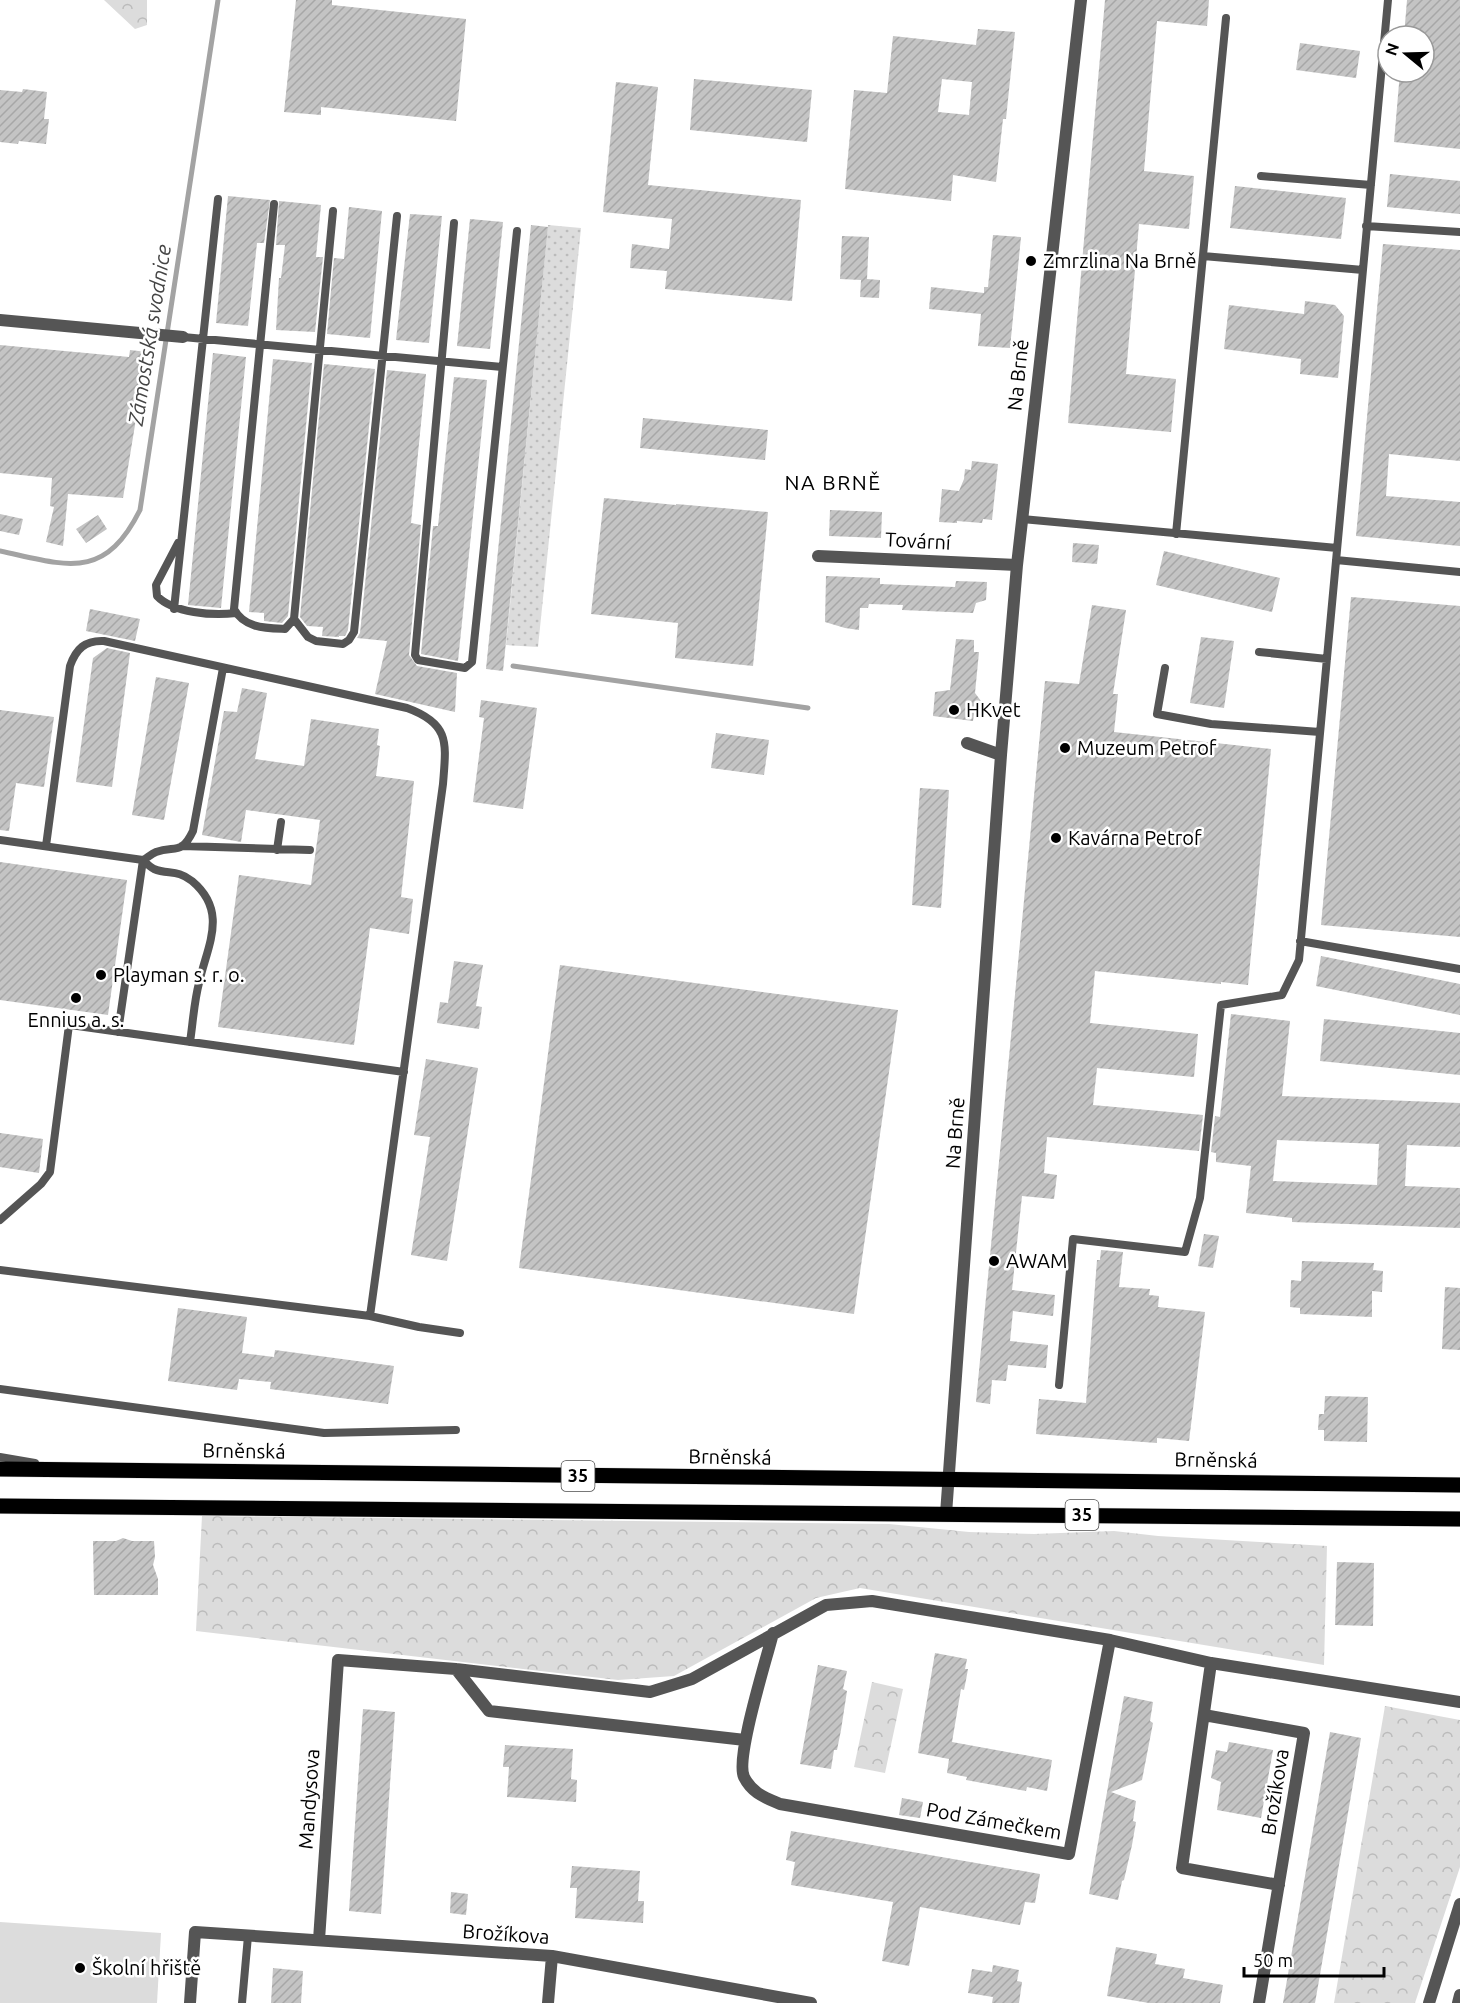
<svg xmlns="http://www.w3.org/2000/svg" width="1460" height="2003" viewBox="0 0 1460 2003" font-family="Ubuntu,sans-serif">
<defs>
<pattern id="forest-crowns" width="20" height="18" patternUnits="userSpaceOnUse" patternTransform="scale(1.5)"><rect width="20" height="18" fill="#dcdcdc"/><path d="M2 6a3 3 0 1 1 6 0M12 15a3 3 0 1 1 6 0" fill="none" stroke="#bbb"/></pattern>
<pattern id="garden-dots" width="8" height="8" patternUnits="userSpaceOnUse" patternTransform="scale(1.5)"><rect width="8" height="8" fill="#dcdcdc"/><path d="M2 2h.1M6 6h.1" fill="none" stroke="#bbb" stroke-width="1.8" stroke-linecap="round"/></pattern>
<pattern id="building-hatch" width="6" height="6" patternUnits="userSpaceOnUse" patternTransform="scale(1.5)"><rect width="6" height="6" fill="#c4c4c4"/><path d="M-1 1l2-2M0 6l6-6M5 7l2-2" fill="none" stroke="#a7a7a7"/></pattern>
</defs>
<rect width="100%" height="100%" fill="#fff"/>
<path fill="url(#forest-crowns)" d="M104 0H147V25L135 29Z
M202 1516 889 1524 969 1532 1034 1534 1114 1531 1158 1536 1327 1546 1324 1665 860 1588 816 1598 674 1676 618 1680 196 1631Z
M872 1682 903 1689 885 1773 854 1767Z
M1385 1706 1460 1720V1867L1415 2003H1334Z"/>
<path fill="url(#garden-dots)" d="M548 225 581 228 538 647 506 645Z"/>
<path fill="#dcdcdc" d="M0 1922 161 1933 157 2003H0Z"/>
<g fill="none" stroke-linecap="round" stroke-linejoin="round">
<path stroke="#a3a3a3" stroke-width="5" d="M0 551C66 565 104 582 140 510L218 0
M513 666 808 708"/>
</g>
<path fill="url(#building-hatch)" fill-rule="evenodd" d="M296 0H332V5L466 19 456 121 321 107V115L284 112Z
M1105 0H1209L1207 26 1157 21 1144 171 1194 176 1189 229 1139 224 1126 374 1176 379 1171 432 1068 423Z
M1407 0H1460V149L1394 142 1400 72H1424V36H1404Z
M978 29 1015 32 1006 119H1003L996 182 953 175 951 201 845 189 854 90 887 93 893 36 976 45ZM942 79 972 82 969 115 938 112Z
M1300 43 1360 51 1356 78 1296 70Z
M694 79 812 90 807 142 690 130Z
M616 82 658 87 648 185 801 200 792 301 665 289 667 271 630 268 632 244 669 249 672 219 603 212Z
M23 89 47 92 44 119H49L46 144 19 141 18 144 0 142V90L22 92Z
M1390 174 1460 181V214L1387 207Z
M1235 186 1346 198 1341 239 1230 228Z
M228 196 270 200 264 243H257L248 326 216 323Z
M279 201 321 205 316 257H323L315 332 276 330 279 278H281L285 245H276Z
M349 207 382 211 370 338 327 334 334 258 344 259Z
M410 214 442 216 429 343 396 340Z
M470 219 503 222 490 349 457 346Z
M531 225 548 227 503 671 486 669Z
M993 235 1021 237 1010 348 978 346 981 314 929 309 931 287 984 293V287H988Z
M842 236 869 237 867 279 880 280 879 298 860 297 861 280 840 279Z
M1383 244 1460 250V461L1389 454 1386 496 1460 502V546L1356 536Z
M1305 301 1335 305 1344 316 1338 378 1300 374 1301 359 1224 349 1229 305 1304 314Z
M0 345 129 357 130 350 147 352 123 498 68 494 63 546 46 542 54 507 50 506 52 478 0 473Z
M213 353 246 357 221 608 188 605Z
M273 359 312 363 288 616 282 623 264 621V613L249 612Z
M324 364 375 369 348 630 345 636H339V637L322 636 323 627 307 626 300 617Z
M387 370 426 374 411 523 421 525 409 655 417 666 457 673 455 712 375 694 387 641 357 638 360 633Z
M454 377 487 380 458 661 421 654 433 526H438Z
M643 418 768 430 765 460 640 448Z
M972 461 998 464 992 520 983 519 982 523 957 521V523L939 522 942 489 959 491 964 479 965 469 971 470Z
M604 498 676 505V504L768 512 753 666 675 658 678 623 591 614Z
M830 510 882 512 881 538 829 536Z
M0 514 23 519 19 535 0 531Z
M98 515 107 529 86 543 76 529Z
M1073 543 1099 545 1097 564 1072 562Z
M1164 551 1280 578 1272 612 1156 585Z
M826 576 880 578V584L955 587 956 581 987 582 986 600 976 603 973 613 902 610 903 605 869 604 868 608H860L859 630 845 628 825 622Z
M1351 597 1460 606V937L1321 925Z
M1092 605 1126 610 1113 694H1118L1114 732 1271 749 1248 985 1221 982V984L1095 971 1090 1023 1198 1034 1194 1077 1097 1068 1093 1105 1203 1115 1199 1151 1047 1137 1044 1173 1057 1175 1054 1199 1022 1196 1012 1290 1055 1295 1053 1316 1013 1311 1010 1341 1048 1345 1046 1368 1008 1365 1006 1381 992 1380 990 1404 976 1402 1045 681 1079 684Z
M90 609 140 619 135 641 86 631Z
M1201 637 1234 641 1224 708 1190 703Z
M956 639 974 640V652H979L975 693 981 701 975 707 973 721 933 716 935 692 950 690Z
M107 648 130 653 112 787 76 782 93 658Z
M156 677 189 683 164 820 132 815Z
M242 688 267 693 255 759 304 766 311 719 379 729 377 745 380 746 376 776 414 781 401 897 413 899 409 934 370 928 354 1045 218 1027 239 875 311 885 320 820 246 810 241 842 202 835 224 711 237 712Z
M481 700 537 708 523 809 473 802 484 718 479 717Z
M0 710 54 717 44 787 16 783 9 831 0 830Z
M716 733 769 740 764 775 711 768Z
M920 788 949 790 941 908 912 905Z
M0 862 127 880 108 1015 0 1000Z
M1321 956 1460 984V1015L1316 986Z
M454 961 483 965 476 1006 482 1007 479 1029 437 1023 440 1002 448 1003Z
M560 965 898 1010 854 1314 519 1268Z
M1231 1014 1290 1021 1282 1096 1460 1103V1147L1407 1145 1405 1186 1460 1188V1228L1292 1222V1218L1246 1213 1251 1166 1216 1162V1153L1211 1152 1215 1116 1220 1117ZM1277 1140 1379 1144 1377 1185 1273 1181Z
M1324 1019 1460 1033V1075L1320 1061Z
M426 1059 478 1068 447 1261 411 1255 430 1137 414 1135Z
M0 1133 43 1139 39 1173 0 1167Z
M1204 1234 1219 1236 1213 1268 1198 1266Z
M1101 1250 1123 1252 1119 1287 1150 1289 1149 1295 1159 1296 1158 1307 1205 1312 1189 1441 1157 1438V1443L1036 1434 1039 1399 1086 1403 1097 1260H1100Z
M1302 1261 1374 1263 1373 1270 1383 1271 1382 1292 1372 1291V1317L1300 1314V1308L1290 1307 1291 1280 1301 1281Z
M1445 1287 1460 1288V1350L1442 1349Z
M178 1308 247 1317 242 1353 274 1357 275 1350 394 1366 388 1404 270 1389 271 1382 239 1379 237 1390 168 1381Z
M1325 1396 1368 1397 1367 1442 1324 1441V1430H1318L1319 1414H1324Z
M123 1538 132 1541H154L155 1557 153 1565 158 1579V1595H94L93 1541H116Z
M1337 1562 1374 1563 1373 1626 1335 1625Z
M935 1653 967 1659 965 1669H968L966 1680 964 1690 961 1689 952 1742 1052 1760 1047 1791 1027 1787 1026 1791 966 1780 967 1777 947 1773 949 1759 918 1753Z
M818 1665 847 1671 843 1689 847 1691 841 1730 837 1750H834L831 1769 800 1764Z
M1124 1696 1153 1702 1150 1721 1153 1723 1142 1780 1111 1792 1136 1801 1133 1821 1136 1822 1132 1845 1124 1880 1122 1881 1118 1900 1089 1894Z
M363 1709 395 1712 381 1914 349 1911Z
M1330 1732 1361 1738 1318 1986 1315 2003H1283Z
M1229 1742 1273 1750 1261 1818 1217 1810 1221 1782 1211 1778 1216 1750 1227 1752Z
M505 1745 573 1749 571 1779 577 1780 576 1802 507 1797 509 1767H503Z
M902 1798 923 1802 920 1818 899 1815Z
M791 1831 1040 1874 1035 1903 1025 1902 1020 1925 920 1907 909 1966 882 1961 893 1902 791 1885 795 1862 786 1860Z
M572 1866 640 1871 638 1901H644L643 1923 575 1918 577 1888H570Z
M451 1892 468 1894 466 1915 450 1913Z
M1116 1947 1157 1954 1155 1964 1185 1969 1183 1978 1223 1985 1220 2003H1149L1107 1996Z
M993 1965 1019 1970 1017 1981 1022 1982 1019 2003H992L993 1997 968 1993 972 1969 992 1972Z
M273 1968 303 1971 301 2003H271Z"/>
<g fill="none" stroke-linecap="round" stroke-linejoin="round">
<defs>
<path id="primary" d="M0 1469 1460 1485
M0 1506 1460 1519"/>
</defs>
<use href="#primary" stroke="#dbdbdb" stroke-width="16"/>
<path stroke="#555" stroke-width="8" d="M1261 176 1371 185
M274 204 234 609C244 628 265 628 285 629L294 619 333 211
M454 223 415 655 418 660 465 668 472 662 517 231
M1366 226 1460 232
M1203 256 1363 270
M183 337 502 367
M1022 519 1337 548
M1176 534 1226 18
M178 543 156 585 157 596C173 613 213 616 236 613
M1336 560 1460 572
M174 609 218 199
M294 619 308 637 316 641 343 644 349 640 354 632 397 216
M1259 652 1327 659
M1165 668 1157 714 1211 724 1320 732
M0 840 143 860 118 1032
M46 846 70 666C76 649 85 640 104 641L407 708C451 724 446 744 443 784L370 1316
M182 846 310 850
M277 850 281 822
M1300 941 1460 969
M42 1021 404 1072
M190 1042C193 1022 194 1002 199 983 207 946 229 912 192 881 177 869 168 875 154 869 150 867 146 863 143 860 147 858 151 854 156 852 175 845 181 856 193 831L223 668
M0 1220 41 1184 50 1172 69 1025
M0 1270 370 1316 419 1327 460 1333
M1059 1385 1073 1239 1185 1252 1200 1198 1221 1005 1282 995 1299 960 1388 0
M0 1389 324 1433 456 1430
M0 1457 35 1463
M242 2003 248 1936"/>
<path stroke="#555" stroke-width="12" d="M0 320 183 337
M818 556 1017 565
M967 743 1001 755
M946 1514 1001 755 1017 565 1081 0
M773 1633C767 1658 735 1758 744 1777 752 1793 764 1797 780 1804L1069 1854 1110 1640
M1211 1663 1182 1868 1279 1885
M456 1669 489 1711 745 1740
M1204 1715 1304 1733 1259 2003
M319 1940 338 1660 456 1669 650 1692 692 1679 826 1605 872 1601 1110 1640 1211 1663 1460 1702
M190 2003 195 1932 552 1956 811 2003
M548 2003 552 1956"/>
<path stroke="#555" stroke-width="12" d="M1429 2003 1460 1904
M1458 2003 1460 1995"/>
<use href="#primary" stroke="#000" stroke-width="15"/>
</g>
<g fill="#000" stroke="#fff" stroke-width="2">
<circle cx="1031" cy="261" r="6"/>
<circle cx="954" cy="710" r="6"/>
<circle cx="1065" cy="748" r="6"/>
<circle cx="1056" cy="838" r="6"/>
<circle cx="101" cy="975" r="6"/>
<circle cx="76" cy="998" r="6"/>
<circle cx="994" cy="1261" r="6"/>
<circle cx="80" cy="1968" r="6"/>
</g>
<g text-anchor="middle" stroke-width="5" stroke-linejoin="round" paint-order="stroke">
<g fill="#fff" stroke="#4c4c4c" stroke-width="1.5">
<rect x="561.5" y="1461" width="33" height="30" rx="4.5"/>
<rect x="1065.5" y="1500" width="33" height="30" rx="4.5"/>
</g>
<g font-size="18" font-weight="bold" fill="#000">
<text x="578" y="1482">35</text>
<text x="1082" y="1521">35</text>
</g>
<g font-size="20" fill="#000" stroke="#fff" text-anchor="start">
<text x="1043" y="268">Zmrzlina Na Brně</text>
<text x="966" y="717">HKvet</text>
<text x="1077" y="755">Muzeum Petrof</text>
<text x="1068" y="845">Kavárna Petrof</text>
<text x="113" y="982">Playman s. r. o.</text>
<text x="76" y="1027" text-anchor="middle">Ennius a. s.</text>
<text x="1006" y="1268">AWAM</text>
<text x="92" y="1975">Školní hřiště</text>
</g>
<g font-size="20" fill="#000" stroke="#fff">
<text transform="translate(1018 375) rotate(-84)" y="7">Na Brně</text>
<text transform="translate(918 541) rotate(3)" y="7">Tovární</text>
<text transform="translate(955 1133) rotate(-86)" y="7">Na Brně</text>
<text transform="translate(244 1451) rotate(1)" y="7">Brněnská</text>
<text transform="translate(730 1457) rotate(1)" y="7">Brněnská</text>
<text transform="translate(1216 1460) rotate(1)" y="7">Brněnská</text>
<text transform="translate(1275 1792) rotate(-81)" y="7">Brožíkova</text>
<text transform="translate(309 1799) rotate(-86)" y="7">Mandysova</text>
<text transform="translate(994 1821) rotate(10)" y="7">Pod Zámečkem</text>
<text transform="translate(506 1934) rotate(4)" y="7">Brožíkova</text>
</g>
<g font-size="21" font-style="italic" fill="#444" stroke="#fff">
<text transform="translate(150 335) rotate(-81)" y="7">Zámostská svodnice</text>
</g>
<g font-size="21" letter-spacing="1.5" fill="#000" stroke="#fff">
<text x="833" y="490">NA BRNĚ</text>
</g>
</g>
<g transform="translate(1406 54) rotate(289)"><circle r="28" fill="#ffffff" stroke="#999999" stroke-width="1.5"/>
<path d="M0-4.5L10 22L0 15L-10 22Z" fill="#000000"/>
<text y="-9" font-size="16" font-weight="bold" text-anchor="middle" fill="#000000">N</text>
</g>
<path d="M1244 1967v9h140v-9" fill="none" stroke="#000000" stroke-width="3"/>
<text x="1253" y="1967" font-size="18" fill="#000000" stroke="#ffffff" stroke-width="4.5" paint-order="stroke">50 m</text>
</svg>
